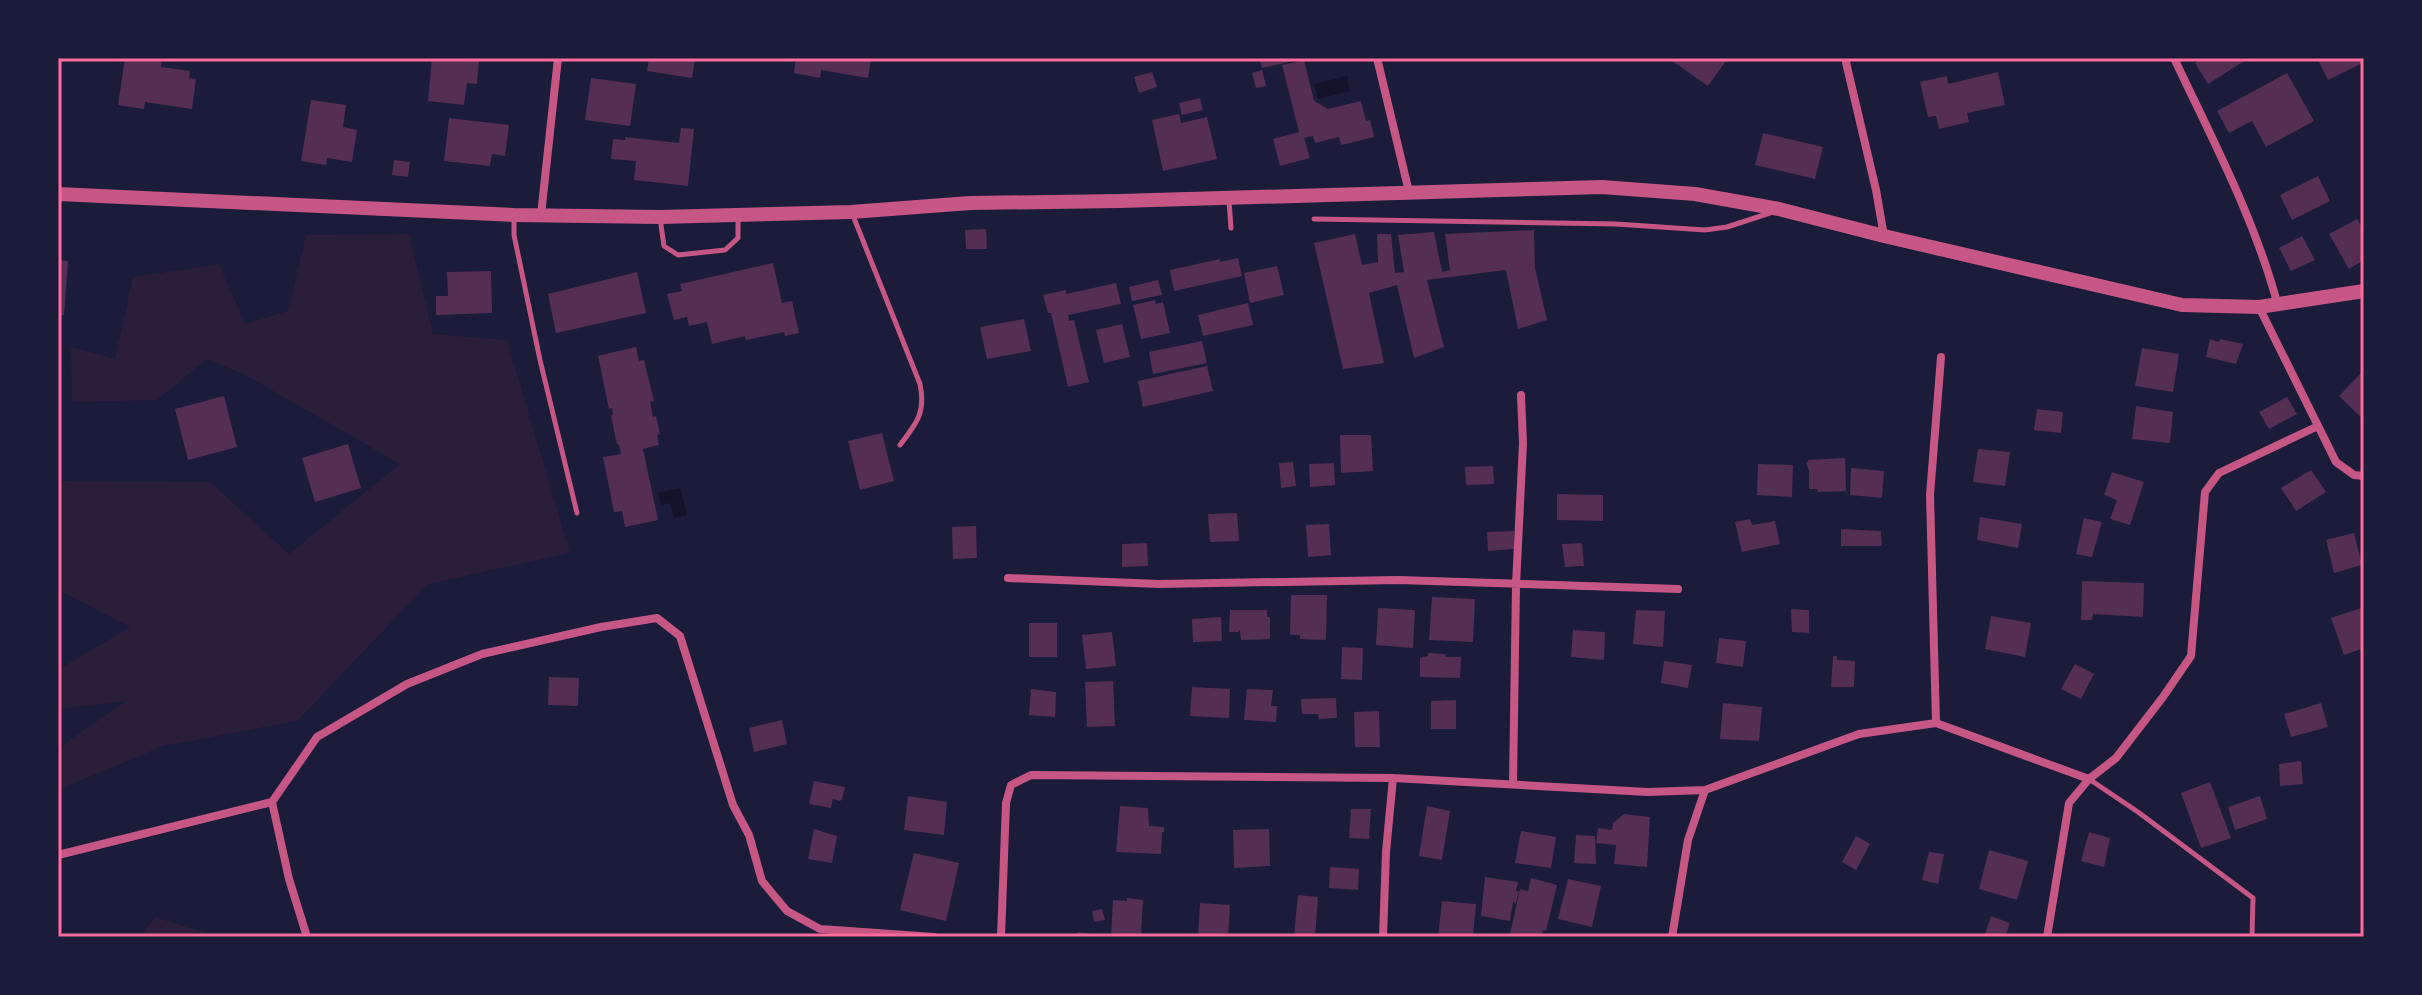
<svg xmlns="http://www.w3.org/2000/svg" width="2422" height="995" viewBox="0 0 2422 995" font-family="Figtree,sans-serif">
<rect width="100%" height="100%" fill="#1b1b3a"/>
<path fill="#2a1e3b" d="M409 234 433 334 507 340 570 553 428 584 297 721 163 746 58 790V748L126 701 58 709V670L130 627 58 590V481L210 482 289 554 400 464 247 376 207 359 157 400 72 402 71 347 115 359 133 277 219 264 245 324 288 311 306 235Z
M155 917 218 937H140Z"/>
<path fill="#12122b" d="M1347 76 1350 91 1318 99 1314 84Z
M680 488 687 515 674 518 670 503 661 505 658 493Z"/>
<path fill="#542f53" d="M125 58 162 60 161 67 190 71 189 78 196 79 192 109 145 102 144 109 118 105Z
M432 58 479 60 477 84 467 83 464 105 428 101Z
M649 58H695L692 78 647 71Z
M796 58H871L868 78 821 70 820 78 794 73Z
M1259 58H1292L1293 61 1262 68Z
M1668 58H1728L1708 86Z
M2203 58H2249L2208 84 2195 63Z
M2317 58H2361L2363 63 2328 80Z
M1304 60 1314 101 1328 109 1361 101 1366 121 1370 120 1374 137 1341 145 1339 137 1315 143 1313 136 1304 138 1310 158 1280 166 1273 139 1299 132 1282 65Z
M1262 70 1266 86 1256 88 1252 73Z
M1152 72 1157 87 1139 93 1134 77Z
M1998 72 2005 105 1967 113 1969 122 1939 129 1936 116 1928 117 1920 82 1947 76 1948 84Z
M2287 73 2314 121 2266 147 2252 121 2229 133 2217 111Z
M591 78 636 84 630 126 585 120Z
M1200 98 1203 110 1182 115 1179 103Z
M311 100 346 105 343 127 357 130 352 162 327 158 326 165 301 161Z
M1179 114 1181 123 1207 117 1217 159 1163 171 1152 120Z
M449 118 509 125 505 156 492 154 490 166 444 161Z
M681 128 694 129 688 186 634 180 636 161 611 159 613 139 625 140V137L679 143Z
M1763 133 1823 147 1815 179 1755 165Z
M394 160 410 162 408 177 392 175Z
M2318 176 2330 201 2292 220 2280 195Z
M2357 219 2364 231V260L2349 269 2329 234Z
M986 229 987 249H966L965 230Z
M1534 230 1535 268 1547 320 1518 329 1506 270 1427 280 1444 347 1414 358 1397 285 1369 293 1384 363 1343 369 1314 243 1355 234 1362 265 1378 262 1377 234H1391L1395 273 1404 272 1398 235 1434 232 1442 272 1450 270 1445 234Z
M2302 236 2315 260 2291 271 2279 248Z
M1238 258 1242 276 1174 291 1170 270 1220 259V262Z
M58 260 68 261 64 315H58Z
M773 263 782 303 792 301 799 333 785 336 784 332 746 340 745 336 712 344 707 322 689 326 687 317 674 320 667 294 682 291 680 284Z
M1277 266 1284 295 1250 303 1244 273Z
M491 271 492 313 436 315V296H448L447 272Z
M637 272 646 313 556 333 548 294Z
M1158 280 1162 295 1132 301 1129 287Z
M1116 283 1121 304 1068 315 1069 321 1074 320 1089 382 1068 387 1051 313H1048L1043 295 1066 290V294Z
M1155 300 1156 304 1163 302 1170 333 1141 339 1133 305Z
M1248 303 1253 325 1203 336 1198 315Z
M1024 319 1031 351 987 359 980 327Z
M1122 324 1130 357 1104 363 1096 330Z
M2210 339 2219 342 2220 339 2243 344 2236 364 2206 357Z
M1202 341 1207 363 1153 374 1149 352Z
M636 347 639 361 644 360 654 401 650 402 653 417 656 416 660 434 657 435 659 445 643 449 658 520 625 527 622 511 614 512 603 457 621 454 619 444 617 445 611 416 613 414 612 408 609 409 598 356Z
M2142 348 2179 354 2173 392 2135 386Z
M1207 366 1213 391 1143 407 1138 381Z
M2364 370V420L2339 396Z
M224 396 237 447 188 460 175 409Z
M2287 397 2297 414 2269 429 2259 412Z
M2136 406 2173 412 2170 443 2132 439Z
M2037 409 2063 412 2061 433 2034 430Z
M882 433 894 481 860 490 848 441Z
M1340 435H1371L1373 471 1341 473Z
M348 444 361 488 315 502 302 458Z
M1978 449 2010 452 2005 486 1973 482Z
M1845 458 1846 491 1818 492 1817 489H1809V471L1806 462H1808V460Z
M1293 462 1296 486 1281 488 1279 463Z
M1334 463 1335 485 1310 487 1309 464Z
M1758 464 1793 465 1792 497 1757 495Z
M1493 466 1494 484 1466 485 1465 467Z
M1851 468 1884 471 1882 498 1850 495Z
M2311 470 2326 492 2296 511 2281 488Z
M2112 472 2144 482 2130 525 2110 519 2117 500 2104 495Z
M1557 494 1603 495V521L1557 520Z
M1237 513 1239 541 1210 542 1208 514Z
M1980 517 2022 524 2018 548 1977 540Z
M2084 518 2102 522 2092 557 2076 554Z
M1750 519 1752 525 1775 521 1780 544 1742 552 1735 522Z
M1329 524 1331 555 1308 557 1306 525Z
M976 526 977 558 953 559 952 527Z
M1841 529 1881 531 1882 546H1841Z
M1514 531V549L1488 551 1487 532Z
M2354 533 2362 565 2334 573 2326 540Z
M1147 543 1148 566 1122 567V544Z
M1582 543 1584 566 1565 567 1562 544Z
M2082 581 2144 583 2143 617 2093 614 2092 620H2081Z
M1291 595H1327L1326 640 1300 639V635H1290Z
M1432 597 1475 599 1473 642 1429 640Z
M2364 607V648L2344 655 2331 618Z
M1378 608 1415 610 1413 648 1376 645Z
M1791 609 1809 610V633L1792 632Z
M1230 610H1267V617H1270V639L1241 640 1240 630 1238 632H1229Z
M1636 610 1665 611 1663 647 1633 644Z
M1991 616 2031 623 2025 657 1985 649Z
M1221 617 1222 641 1193 642 1192 619Z
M1029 623H1057V657H1029Z
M1573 630 1605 632 1604 660 1571 657Z
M1112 632 1116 666 1086 669 1082 635Z
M1719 638 1746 641 1743 667 1716 663Z
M1342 647 1363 648 1362 680 1341 679Z
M1428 653 1445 654 1446 657H1461L1460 678 1420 677V658L1428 656Z
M1833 656H1837V660L1855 661 1854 687H1831Z
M1664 661 1692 665 1688 688 1661 683Z
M2075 664 2094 674 2081 699 2061 689Z
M549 677 579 678 578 706 548 705Z
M1113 681 1115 726 1087 727 1085 682Z
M1192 687 1230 689 1229 718 1190 716Z
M1031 689 1056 692 1055 717 1029 715Z
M1247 689 1273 690 1271 706H1277L1276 722 1244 720Z
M1336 698 1337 718 1319 719 1318 714H1302L1301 699Z
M1456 700V729H1431V701Z
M1723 703 1762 707 1759 741 1720 739Z
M2321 703 2328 727 2291 737 2284 714Z
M1379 711 1380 747H1355L1354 712Z
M782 720 787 744 754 752 749 728Z
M2301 761 2303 784 2280 786 2279 764Z
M814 781 845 787 842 799 840 801 833 799 831 808 809 804Z
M2210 782 2231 838 2201 848 2181 793Z
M908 796 947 802 944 835 904 830Z
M2260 796 2267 819 2235 830 2228 807Z
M1120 806 1148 808 1149 826 1164 827V832H1162L1161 854 1116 852Z
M1427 806 1450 811 1442 860 1419 856Z
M1351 809H1371L1369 839 1349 838Z
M1624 814 1650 817 1647 867 1614 864 1616 845 1596 843 1598 828 1612 830 1613 823Z
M814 829 837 836 832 863 808 859Z
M1269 829 1270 866 1234 868 1233 830Z
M1521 831 1556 837 1551 868 1515 863Z
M2089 832 2110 838 2104 867 2081 861Z
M1576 835 1595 836 1596 864 1574 863Z
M1856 836 1870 844 1856 870 1842 862Z
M1989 850 2028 861 2017 900 1979 889Z
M1929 852 1944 854 1938 884 1922 880Z
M914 853 959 863 946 921 900 910Z
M1330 867 1359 869 1358 890 1329 888Z
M1485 877 1518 882 1516 891H1519L1516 903 1513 902 1510 921 1481 916Z
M1531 878 1557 885 1546 931 1543 930 1541 937H1520L1510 934 1520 889 1528 891Z
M1568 879 1601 886 1592 927 1558 919Z
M1298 895 1318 897 1315 937 1294 935Z
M1127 898 1143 900 1141 937H1111L1113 900 1127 901Z
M1442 901 1476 904 1473 937H1438Z
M1200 903 1230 905 1228 937H1198Z
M1102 909 1105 920 1094 922 1092 911Z
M1991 916 2010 923 2005 937H1984Z
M1077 932 1101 935V937H1076Z"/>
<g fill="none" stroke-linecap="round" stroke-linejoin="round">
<path stroke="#c65784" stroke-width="5" d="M1229 201 1231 228
M852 213 920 384C926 412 917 423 900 445
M514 217V235L540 360 577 513
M660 218 664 246 678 255 725 250 738 238V218
M1314 219 1616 224 1705 230 1727 227 1770 213
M2089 779 2138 812 2253 898 2252 937"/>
<path stroke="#c65784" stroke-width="8" d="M1377 58 1409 192
M1845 58 1876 190 1884 236
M2174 58C2212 139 2255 219 2278 306
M541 215 558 58
M2259 307 2336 462 2354 475 2364 476
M1008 578 1159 584 1398 580 1678 589
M1936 723 1930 495 1941 357
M1513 783 1516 585 1523 443 1521 395
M58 855 272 802
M307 937 289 879 272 802 317 737 407 684 482 654 601 627 657 618 680 636 733 805 749 835 762 881 787 911 820 929 934 937
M1001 937 1006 803 1011 785 1031 775 1393 778 1648 792 1705 790 1859 734 1936 723 2089 779 2116 758 2163 697 2191 656 2205 492 2219 473 2318 426
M1383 937 1386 852 1393 778
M1672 937 1688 840 1705 790
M2047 937 2069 803 2089 779"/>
<path stroke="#c65784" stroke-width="14" d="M58 194 513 215 660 217 851 212 970 203 1120 201 1602 187 1695 194 1779 209 1884 236 2182 305 2259 307 2364 291"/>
</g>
<rect width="2422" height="995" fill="none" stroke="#1b1b3a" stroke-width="120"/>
<rect x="60" y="60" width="2302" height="875" fill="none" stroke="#ff6b9d" stroke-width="3"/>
</svg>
